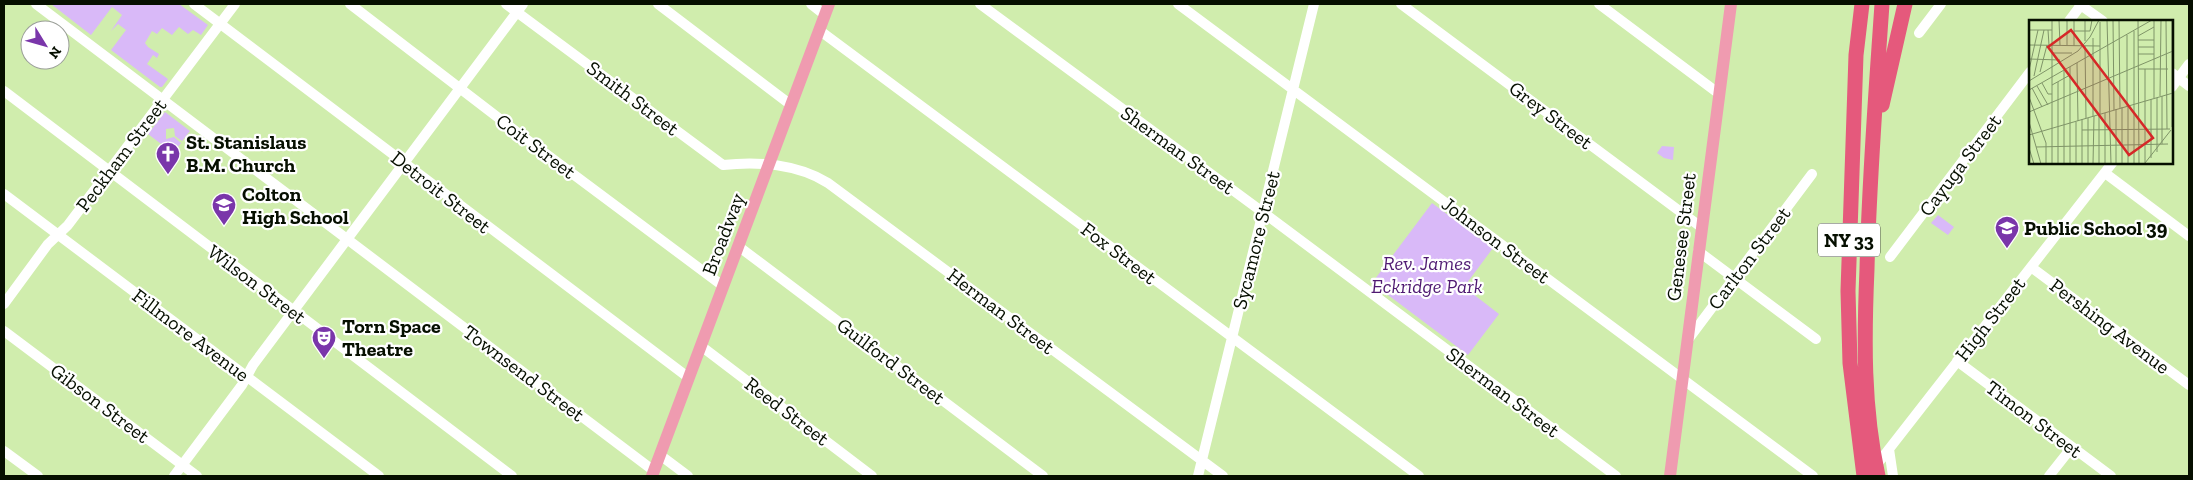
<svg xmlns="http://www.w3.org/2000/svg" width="2193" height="480" viewBox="0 0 2193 480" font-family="'Zilla Slab',serif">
<rect width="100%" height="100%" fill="#d0edad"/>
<path fill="#d9b9f8" d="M51 4H179L208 25 201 35 193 30 188 34 179 27 172 35 162 28 157 34 152 31 145 43 148 47 159 54 157 58 153 55 147 64 168 79 162 87H160L111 50 126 30 118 24 111 31 122 15 112 7 91 35Z
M165 112 190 131 182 141 175 136 174 128 166 129V139L174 137 181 143 173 153 148 134Z
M1662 146 1674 147 1673 160 1664 158 1657 153Z
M1432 203 1493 248 1464 287 1499 314 1468 355 1372 283Z
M1938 215 1954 227 1948 235 1931 223Z"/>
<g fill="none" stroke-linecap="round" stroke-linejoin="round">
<path stroke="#fff" stroke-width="10" d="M36 4 654 471
M194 4 689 378
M350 4 526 139 723 286
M506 4 723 165C758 161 798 164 828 183L1223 476
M658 4 791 105
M811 4 825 15
M980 4 1272 219 1616 476
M1178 4 1813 476
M1401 4 1701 227
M1599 4 1718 93
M2079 4 2103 21
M2069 21 2081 5
M819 30 1419 476
M1919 33 1941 4
M2172 73 2189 86
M2172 87 2189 64
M4 91 512 476
M2105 173 2189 236
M4 194 379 476
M738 246 1043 476
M1698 251 1816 339
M1890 257 2030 72
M2031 267 2189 385
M4 304 48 244 68 225 235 4
M4 331 197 476
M1687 341 1812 174
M701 346 872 476
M1957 361 2111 476
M1889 449 1893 476
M4 451 38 476
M660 455 688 476
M1875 467 2113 162
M174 476 242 385 253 365 523 4
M1198 476 1314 4
M2049 476 2072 447"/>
<path stroke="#ef9bb0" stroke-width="12" d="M652 476 829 4
M1670 476 1731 4"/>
<path stroke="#e5597c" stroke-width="15" d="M1862 4 1856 55 1848 291 1850 363 1864 476
M1882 105 1905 4
M1878 476C1863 408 1864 338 1867 269 1869 180 1876 92 1882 4"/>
</g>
<defs>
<symbol id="church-pin" viewBox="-11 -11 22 30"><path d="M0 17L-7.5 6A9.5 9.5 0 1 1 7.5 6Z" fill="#7a36aa" stroke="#fff"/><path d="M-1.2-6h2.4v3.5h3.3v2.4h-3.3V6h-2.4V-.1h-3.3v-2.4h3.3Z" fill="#fff"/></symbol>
<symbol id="school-pin" viewBox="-11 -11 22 30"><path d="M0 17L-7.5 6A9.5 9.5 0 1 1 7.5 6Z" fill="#7a36aa" stroke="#fff"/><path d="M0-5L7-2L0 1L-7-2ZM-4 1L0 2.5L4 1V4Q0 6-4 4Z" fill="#fff"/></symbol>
<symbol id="theatre-pin" viewBox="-11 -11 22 30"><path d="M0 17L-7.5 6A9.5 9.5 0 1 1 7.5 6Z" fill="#7a36aa" stroke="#fff"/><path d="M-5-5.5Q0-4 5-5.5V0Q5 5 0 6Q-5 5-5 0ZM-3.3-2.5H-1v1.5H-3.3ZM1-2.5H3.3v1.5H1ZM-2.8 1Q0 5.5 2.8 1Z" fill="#fff"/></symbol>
</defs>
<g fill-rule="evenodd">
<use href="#church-pin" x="154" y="140" width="28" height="38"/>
<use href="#school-pin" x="210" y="191" width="28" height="38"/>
<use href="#school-pin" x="1993" y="214" width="28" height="38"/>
<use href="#theatre-pin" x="310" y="324" width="28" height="38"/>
</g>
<g text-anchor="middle" stroke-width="4.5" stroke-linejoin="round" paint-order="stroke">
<rect fill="#fff" stroke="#51574c" stroke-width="1" x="1818" y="223.5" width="62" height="33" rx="4"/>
<g font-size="19" font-weight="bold" fill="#060f00">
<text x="1849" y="247">NY 33</text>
</g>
<g font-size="20" fill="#060f00" stroke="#fff">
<text transform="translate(633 98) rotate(37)" y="7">Smith Street</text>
<text transform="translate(1551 115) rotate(37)" y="7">Grey Street</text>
<text transform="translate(536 146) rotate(37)" y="7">Coit Street</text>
<text transform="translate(1178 150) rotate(36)" y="7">Sherman Street</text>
<text transform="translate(121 155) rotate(-53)" y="7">Peckham Street</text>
<text transform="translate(1960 165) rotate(-53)" y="7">Cayuga Street</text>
<text transform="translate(441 192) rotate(38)" y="7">Detroit Street</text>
<text transform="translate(723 234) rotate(-69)" y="7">Broadway</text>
<text transform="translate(1681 237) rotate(-83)" y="7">Genesee Street</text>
<text transform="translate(1256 240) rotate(-76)" y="7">Sycamore Street</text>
<text transform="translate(1496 240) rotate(37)" y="7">Johnson Street</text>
<text transform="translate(1119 253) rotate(37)" y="7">Fox Street</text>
<text transform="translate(1749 258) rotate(-53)" y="7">Carlton Street</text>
<text transform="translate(257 284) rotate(37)" y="7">Wilson Street</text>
<text transform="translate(1001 311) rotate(37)" y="7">Herman Street</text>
<text transform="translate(1990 319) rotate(-52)" y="7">High Street</text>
<text transform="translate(2110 326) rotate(37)" y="7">Pershing Avenue</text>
<text transform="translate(191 335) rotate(37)" y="7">Fillmore Avenue</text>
<text transform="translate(891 361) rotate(37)" y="7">Guilford Street</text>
<text transform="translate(524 373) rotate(37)" y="7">Townsend Street</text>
<text transform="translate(1503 392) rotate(37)" y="7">Sherman Street</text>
<text transform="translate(100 403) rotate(37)" y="7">Gibson Street</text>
<text transform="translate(787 411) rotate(37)" y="7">Reed Street</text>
<text transform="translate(2034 419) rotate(37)" y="7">Timon Street</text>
</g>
<g font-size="20" font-weight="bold" fill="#060f00" stroke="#fff" text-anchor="start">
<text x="186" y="149">St. Stanislaus<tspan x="186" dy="23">B.M. Church</tspan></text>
<text x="242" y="201">Colton<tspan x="242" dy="23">High School</tspan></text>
<text x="2024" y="235">Public School 39</text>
<text x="342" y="333">Torn Space<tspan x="342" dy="23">Theatre</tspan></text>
</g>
<g font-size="20" font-style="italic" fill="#4f1972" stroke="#fff">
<text x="1427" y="270">Rev. James<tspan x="1427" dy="23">Eckridge Park</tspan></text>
</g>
</g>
<g transform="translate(2029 20)">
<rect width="144" height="144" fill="#d0edad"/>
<path fill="none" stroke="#7f9468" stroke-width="1" d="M23 0V144M30 0 31 25M38 0V25M45 0V26M78 0 82 144M84 0 85 90M90 0 91 88M109 0 110 144M125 0V78M137 0 138 109M71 2V94M0 10H23M19 10 20 25M45 11H61L63 0M105 11V84M109 16 125 7M64 18V96M109 20H125M56 21V0M0 25 71 26M56 26 57 98M109 27H125M23 33H43M109 34H125M0 39 31 40M48 43 49 101M41 47V144M109 49H139M116 49V143M0 50 9 10M35 51V144M11 52 18 25M5 56 15 10M0 61 49 31 61 17 70 0M29 62V144M13 63 19 74H23M23 65 41 55M8 66 19 85M3 68 13 87M0 70 123 0M131 76 132 0M133 76V124M0 77 17 123V144M128 78V132M122 79V138M98 86V15M0 92 144 31M0 102 12 144M47 102V144M143 107V0M53 110 141 109M0 115 144 73M7 127 139 124M0 128 5 144M116 143 142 110M53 144V99M59 144V98M64 144 65 96M70 144V95M76 144V93M87 144V89M93 144V87M99 144V86M105 144V84"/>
<path fill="#d62828" fill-opacity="0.15" stroke="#d62828" stroke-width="2.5" d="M42 10 124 118 100 135 19 27Z"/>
<rect width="144" height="144" fill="none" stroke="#060f00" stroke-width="2.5"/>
</g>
<rect width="2193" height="480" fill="none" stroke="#060f00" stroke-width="10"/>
<g transform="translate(45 45) rotate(127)"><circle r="24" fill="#ffffff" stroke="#9b9f99"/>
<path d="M0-4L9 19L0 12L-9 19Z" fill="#7a36aa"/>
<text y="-8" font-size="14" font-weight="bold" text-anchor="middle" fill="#060f00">N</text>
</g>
</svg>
